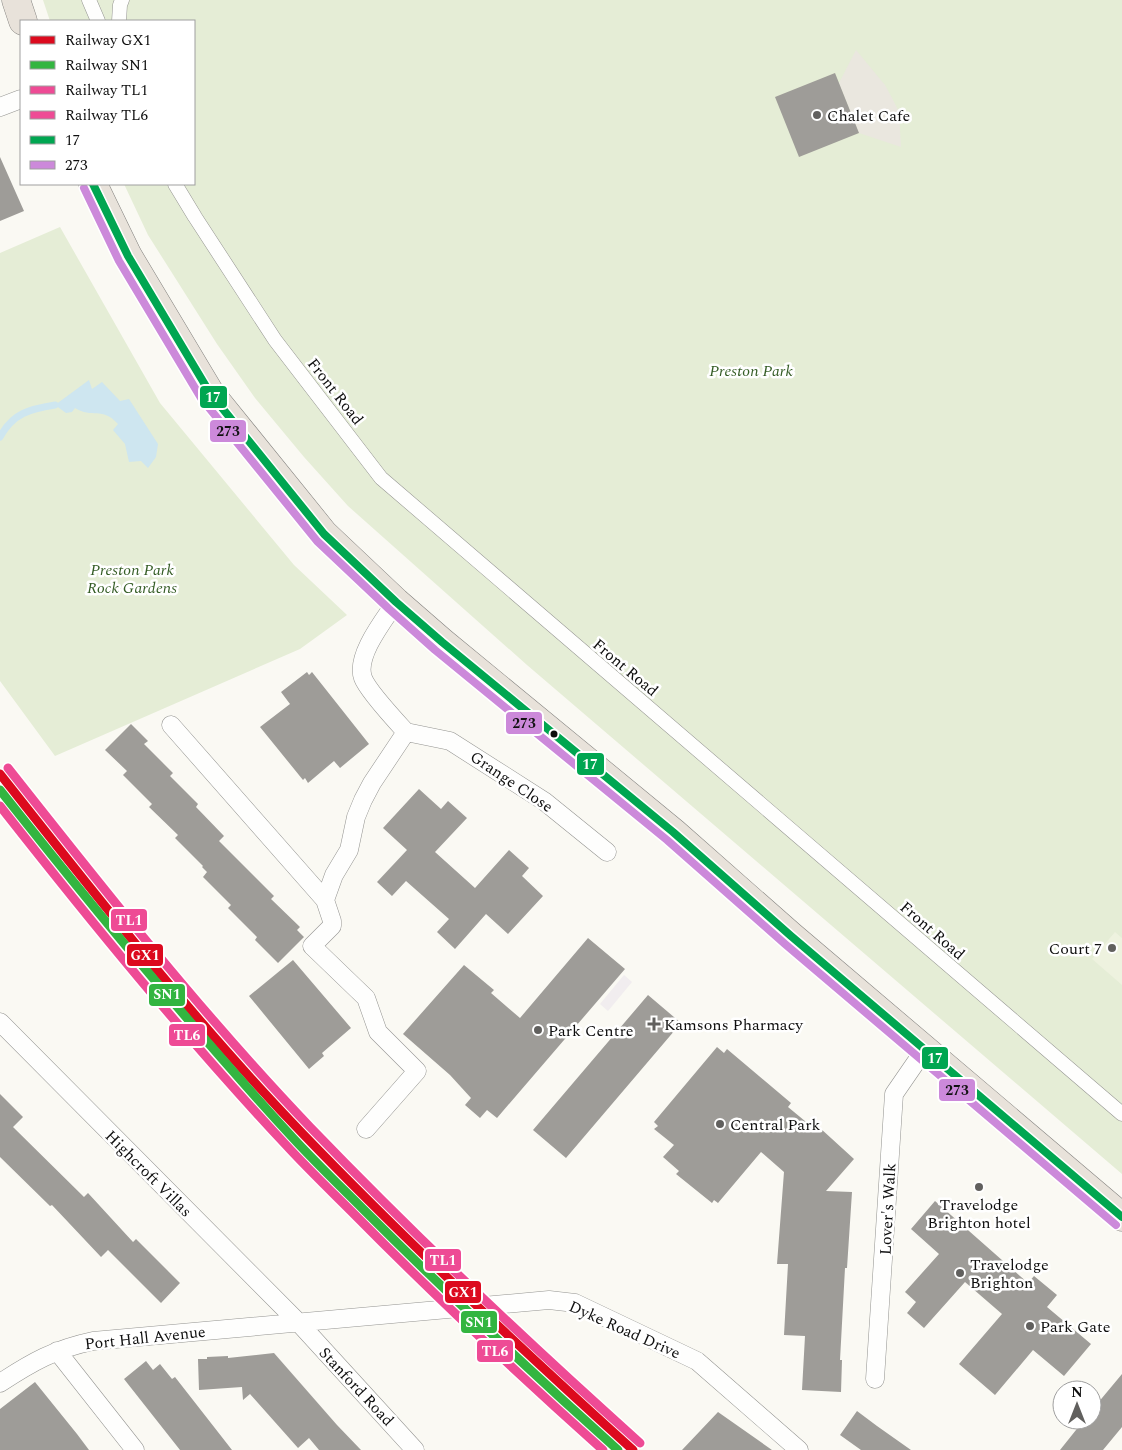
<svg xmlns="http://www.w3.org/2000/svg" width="1122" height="1450" viewBox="0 0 1122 1450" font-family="Spectral,serif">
<rect width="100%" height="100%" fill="#faf9f3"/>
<path fill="#f1edef" d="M624 975 632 982 608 1011 600 1004Z"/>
<path fill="#e5edd6" d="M43 0H1122V1174L527 665 348 506 304 457 255 398 217 344 148 235 124 184H194V21H50Z
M60 227 160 403 294 565 347 615 300 649 55 756 0 681V253Z"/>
<path fill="#eef2df" d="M1115 932 1122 938V985L1092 959Z"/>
<path fill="#eae7df" d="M856 50 885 85 892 98 899 112 901 147 859 133 839 83Z"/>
<path fill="#cee6f0" d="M89 380 92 389 102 382 120 401 129 399 158 444 156 457 148 468 141 461 129 462 125 444 113 430 118 424C102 406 92 419 75 408L72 412 66 413 55 405Z"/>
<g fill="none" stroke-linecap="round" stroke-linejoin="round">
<path stroke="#cee6f0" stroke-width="7" d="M0 437C13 413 30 409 55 405"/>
</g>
<path fill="#9e9c98" d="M835 73 859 133 799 157 775 97Z
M0 157 24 211 0 221Z
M307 672 309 675 312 672 369 744 340 768 334 761 308 783 305 778 303 780 260 727 290 704 281 692Z
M131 724 148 741 144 744 173 773 170 776 198 804 196 807 224 836 219 841 274 896 271 899 300 927 297 930 304 937 278 963 255 940 257 937 228 908 231 905 203 877 207 872 202 867 203 866 175 838 178 835 149 807 152 804 123 775 127 771 105 750Z
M419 789 441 809 448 801 467 818 435 852 475 888 509 850 529 868 522 876 543 896 508 934 486 914 455 949 437 932 449 919 406 881 392 896 377 882 407 850 383 828Z
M588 938 625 969 497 1118 487 1110 480 1118 465 1105 471 1098 450 1075 403 1034 464 965 494 990 491 993 520 1018Z
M293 960 351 1028 322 1053 324 1056 309 1069 249 996Z
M648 995 681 1023 566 1158 533 1130Z
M717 1047 724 1053 727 1049 791 1103 788 1107 817 1131 820 1128 854 1159 826 1191 852 1192 847 1268H845L840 1360H842L841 1392 802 1390 805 1336 784 1335 788 1264H777L784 1172 761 1152 718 1203 714 1200 712 1203 676 1174 679 1171 663 1157 674 1145 654 1129 658 1126 654 1122Z
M0 1094 23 1117 13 1127 84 1197 88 1193 133 1242 136 1239 180 1283 161 1303 108 1250 101 1257 52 1205 50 1206 0 1157Z
M935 1201 1028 1283 1034 1276 1057 1295 1047 1307 1091 1344 1064 1376 1033 1350 995 1395 959 1364 1002 1314 965 1282 924 1328 907 1313 916 1302 905 1292 939 1254 911 1229Z
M274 1353 337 1425 361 1450H319L309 1438 298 1448 250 1394 243 1400 242 1387 199 1390 198 1359H207V1357L228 1356V1358Z
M146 1361 153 1370 160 1364 172 1379 175 1377 232 1450H180L124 1379Z
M1122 1374V1427L1103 1450H1060L1084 1420H1092V1410Z
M35 1382 77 1434 89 1450H0V1409Z
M857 1411 877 1426 911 1450H861L840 1435Z
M718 1412 772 1450H682Z"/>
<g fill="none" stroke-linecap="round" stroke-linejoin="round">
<defs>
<path id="pedestrian" d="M89 0 98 21
M119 21 120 5 122 0
M175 184 195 217 275 340 381 478 1122 1114"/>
<path id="minor" d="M0 107 21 99
M396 602C384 620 355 656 363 678 368 691 395 720 406 732L450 741 544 801 607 852
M171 725 325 900 332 921V926L312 946 366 998 378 1032 417 1071 366 1129
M325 900 334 875 349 850 356 817 363 800 372 783 406 732
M0 1022 299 1323 415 1450
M57 1351 135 1450
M875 1379 894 1094 925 1049
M0 1383C32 1362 55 1349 93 1341L549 1300 575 1303 697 1361 799 1450"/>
<path id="trunk" d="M16 0 23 21
M93 184 128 256 210 393 324 534 396 602 442 642 673 832 791 936 1122 1217"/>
</defs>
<use href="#pedestrian" stroke="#949491" stroke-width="15"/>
<use href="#minor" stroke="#949491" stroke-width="19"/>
<use href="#trunk" stroke="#82817e" stroke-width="29"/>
<use href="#pedestrian" stroke="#fefefd" stroke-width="14"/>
<use href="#minor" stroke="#fefefd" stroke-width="18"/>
<use href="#trunk" stroke="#e8e2da" stroke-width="28"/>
<defs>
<path id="bus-1" d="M93 184 128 256 210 393 324 534 396 602 442 642 673 832 791 936 1122 1217"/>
<path id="bus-2" d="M84 188 119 261 201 398 317 541 389 609 435 650 667 840 785 944 1116 1225"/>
</defs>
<use href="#bus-1" stroke="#fff" stroke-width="11"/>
<use href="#bus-2" stroke="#fff" stroke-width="11"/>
<use href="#bus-1" stroke="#00a651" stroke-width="8"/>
<use href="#bus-2" stroke="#cc89da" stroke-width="8"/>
<defs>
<path id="rail-1" d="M0 774C97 897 194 1021 303 1134 409 1244 520 1348 633 1450"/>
<path id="rail-2" d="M0 790C94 909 190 1026 293 1138 316 1163 340 1186 363 1209 446 1292 531 1372 618 1450"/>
<path id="rail-3" d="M8 768C105 891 202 1014 310 1127 416 1237 526 1341 640 1443"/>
<path id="rail-4" d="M0 806C92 923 185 1037 286 1145 308 1169 332 1192 355 1215 435 1296 518 1374 603 1450"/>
</defs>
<use href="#rail-1" stroke="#fff" stroke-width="12"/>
<use href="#rail-2" stroke="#fff" stroke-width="12"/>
<use href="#rail-3" stroke="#fff" stroke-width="12"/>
<use href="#rail-4" stroke="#fff" stroke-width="12"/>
<use href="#rail-1" stroke="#dc0a1e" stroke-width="9"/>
<use href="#rail-2" stroke="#33b540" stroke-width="9"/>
<use href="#rail-3" stroke="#ee4b95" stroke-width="9"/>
<use href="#rail-4" stroke="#ee4b95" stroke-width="9"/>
</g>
<g fill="#61605e" stroke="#fff" stroke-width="2">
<circle cx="817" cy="115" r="5"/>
<circle cx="1112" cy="948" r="5"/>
<path d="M651.5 1016.5h5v5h5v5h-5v5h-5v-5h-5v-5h5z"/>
<circle cx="538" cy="1030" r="5"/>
<circle cx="720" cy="1124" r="5"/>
<circle cx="979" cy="1187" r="5"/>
<circle cx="960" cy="1273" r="5"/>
<circle cx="1030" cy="1326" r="5"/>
</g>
<circle fill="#0e0e0e" stroke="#fff" stroke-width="2" cx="554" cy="734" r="4.5"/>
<g text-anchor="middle" stroke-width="5" stroke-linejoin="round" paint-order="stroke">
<g font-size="16" fill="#0e0e0e" stroke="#fff" text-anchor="start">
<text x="827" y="121">Chalet Cafe</text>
<text x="1102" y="954" text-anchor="end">Court 7</text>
<text x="664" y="1030">Kamsons Pharmacy</text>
<text x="548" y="1036">Park Centre</text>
<text x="730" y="1130">Central Park</text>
<text x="979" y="1210" text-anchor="middle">Travelodge<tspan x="979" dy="18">Brighton hotel</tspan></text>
<text x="970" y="1270">Travelodge<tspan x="970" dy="18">Brighton</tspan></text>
<text x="1040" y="1332">Park Gate</text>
</g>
<g font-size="16" font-style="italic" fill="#355d26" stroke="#fff">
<text x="751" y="376">Preston Park</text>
<text x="132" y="575">Preston Park<tspan x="132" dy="18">Rock Gardens</tspan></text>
</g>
<g font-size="16" fill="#0e0e0e" stroke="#fff">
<text transform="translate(336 391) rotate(52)" y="6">Front Road</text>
<text transform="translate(626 667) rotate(40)" y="6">Front Road</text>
<text transform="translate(512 781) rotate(34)" y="6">Grange Close</text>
<text transform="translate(933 930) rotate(41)" y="6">Front Road</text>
<text transform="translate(149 1173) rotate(45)" y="6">Highcroft Villas</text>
<text transform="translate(887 1209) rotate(-87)" y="6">Lover's Walk</text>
<text transform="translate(625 1329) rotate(24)" y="6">Dyke Road Drive</text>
<text transform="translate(145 1337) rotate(-6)" y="6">Port Hall Avenue</text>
<text transform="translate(357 1386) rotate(47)" y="6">Stanford Road</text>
</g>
</g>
<g stroke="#fff" stroke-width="2">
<rect x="199" y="385" width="29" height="24" rx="5" fill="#00a651"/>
<rect x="209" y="419" width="38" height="24" rx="5" fill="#cc89da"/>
<rect x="505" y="711" width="38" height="24" rx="5" fill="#cc89da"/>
<rect x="576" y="752" width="29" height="24" rx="5" fill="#00a651"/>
<rect x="110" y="908" width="38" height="24" rx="5" fill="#ee4b95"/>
<rect x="126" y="943" width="38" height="24" rx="5" fill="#dc0a1e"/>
<rect x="148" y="983" width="38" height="24" rx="5" fill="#33b540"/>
<rect x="168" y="1023" width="38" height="24" rx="5" fill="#ee4b95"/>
<rect x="921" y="1046" width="28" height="24" rx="5" fill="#00a651"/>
<rect x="938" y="1078" width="38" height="24" rx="5" fill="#cc89da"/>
<rect x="424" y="1248" width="38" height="24" rx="5" fill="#ee4b95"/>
<rect x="444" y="1280" width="38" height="24" rx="5" fill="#dc0a1e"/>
<rect x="460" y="1310" width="38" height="24" rx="5" fill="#33b540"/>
<rect x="476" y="1339" width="38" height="24" rx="5" fill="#ee4b95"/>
</g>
<g font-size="14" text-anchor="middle" font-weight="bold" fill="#fff">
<text x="213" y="402">17</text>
<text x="590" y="769">17</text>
<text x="129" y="925">TL1</text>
<text x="145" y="960">GX1</text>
<text x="167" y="999">SN1</text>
<text x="187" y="1040">TL6</text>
<text x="935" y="1063">17</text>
<text x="443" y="1265">TL1</text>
<text x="463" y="1297">GX1</text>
<text x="479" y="1327">SN1</text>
<text x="495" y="1356">TL6</text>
</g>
<g font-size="14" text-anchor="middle" font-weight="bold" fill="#111">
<text x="228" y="436">273</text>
<text x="524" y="728">273</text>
<text x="957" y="1095">273</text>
</g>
<rect x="20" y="20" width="175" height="165" fill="#ffffff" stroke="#9f9f9f"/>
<rect x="30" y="36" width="25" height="8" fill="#dc0a1e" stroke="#9f9f9f"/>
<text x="65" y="45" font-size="15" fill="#0e0e0e">Railway GX1</text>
<rect x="30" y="61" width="25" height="8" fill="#33b540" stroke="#9f9f9f"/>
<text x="65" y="70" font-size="15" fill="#0e0e0e">Railway SN1</text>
<rect x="30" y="86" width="25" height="8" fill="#ee4b95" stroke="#9f9f9f"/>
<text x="65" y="95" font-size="15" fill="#0e0e0e">Railway TL1</text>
<rect x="30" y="111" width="25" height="8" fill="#ee4b95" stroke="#9f9f9f"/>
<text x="65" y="120" font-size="15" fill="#0e0e0e">Railway TL6</text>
<rect x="30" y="136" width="25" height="8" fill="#00a651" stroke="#9f9f9f"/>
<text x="65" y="145" font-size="15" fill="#0e0e0e">17</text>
<rect x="30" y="161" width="25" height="8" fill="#cc89da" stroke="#9f9f9f"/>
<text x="65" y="170" font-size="15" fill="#0e0e0e">273</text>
<g transform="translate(1077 1405)"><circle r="24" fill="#ffffff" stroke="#9f9f9f"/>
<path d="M0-4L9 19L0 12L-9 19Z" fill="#61605e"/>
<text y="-8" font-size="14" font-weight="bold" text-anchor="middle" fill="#0e0e0e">N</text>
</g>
</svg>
